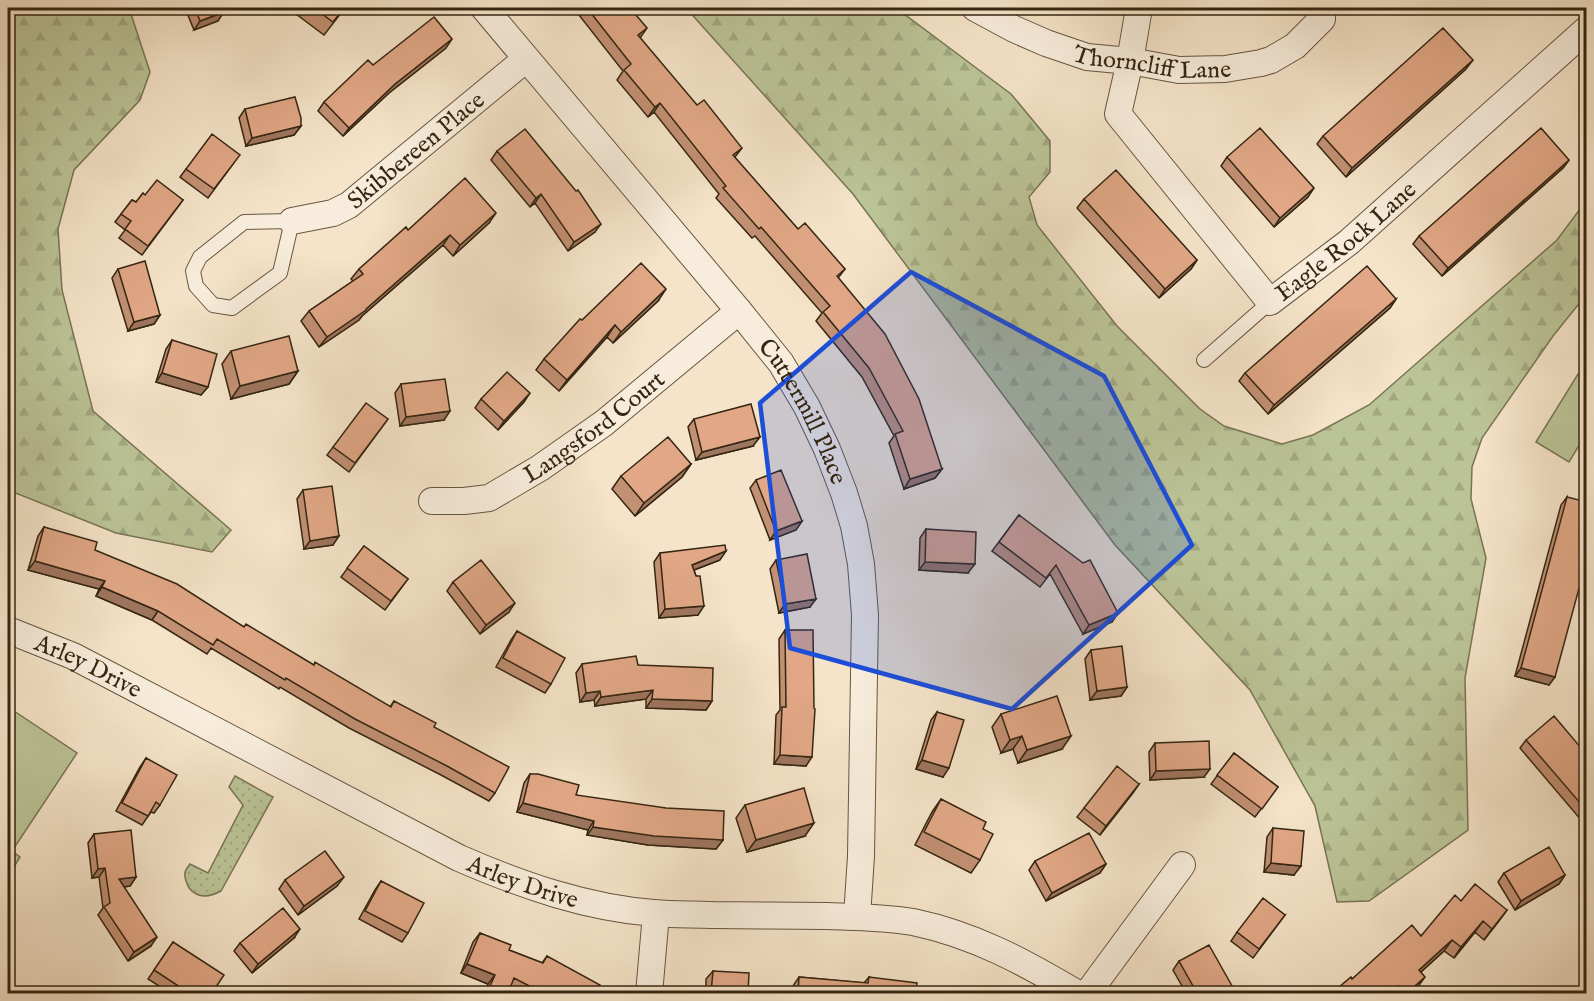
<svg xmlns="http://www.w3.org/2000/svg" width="1594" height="1001" viewBox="0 0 1594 1001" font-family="'IM FELL English',serif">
<defs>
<pattern id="grass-dots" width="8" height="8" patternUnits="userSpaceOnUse" patternTransform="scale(1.5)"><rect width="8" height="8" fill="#bbc497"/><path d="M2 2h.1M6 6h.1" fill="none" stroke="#a1a881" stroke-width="1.8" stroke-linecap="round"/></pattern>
<pattern id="forest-firs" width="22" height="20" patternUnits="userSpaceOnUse" patternTransform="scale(1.5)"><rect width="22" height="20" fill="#bbc497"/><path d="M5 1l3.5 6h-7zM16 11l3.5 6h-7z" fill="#a1a881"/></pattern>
</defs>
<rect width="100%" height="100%" fill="#f5e4c9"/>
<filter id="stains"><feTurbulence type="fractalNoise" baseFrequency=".00333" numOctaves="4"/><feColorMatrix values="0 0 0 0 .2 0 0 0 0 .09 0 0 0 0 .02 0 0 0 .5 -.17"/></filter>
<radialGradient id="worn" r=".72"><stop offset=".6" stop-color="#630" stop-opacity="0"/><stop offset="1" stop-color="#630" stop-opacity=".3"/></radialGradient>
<path fill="url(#grass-dots)" stroke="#787554" stroke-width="1.5" d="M235 776 273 797 221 891C210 897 198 899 189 888 187 884 184 878 185 873 185 870 188 867 190 864L208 873 243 805 229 787Z"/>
<path fill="url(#forest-firs)" stroke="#787554" stroke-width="1.5" d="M8 8H129L150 72 140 100 74 170 58 229 62 290 93 411 231 530 212 552 116 533 8 490Z
M686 8H896L1011 94 1050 141V172L1029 197 1037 225 1117 326 1200 409 1224 426 1282 444 1313 435 1369 405 1557 240 1586 201V295L1553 336 1482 438 1472 467 1471 499 1486 558 1465 678 1468 830 1369 901 1337 902 1315 806 1250 690 1115 545 853 194Z"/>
<path fill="#bbc497" stroke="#787554" stroke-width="1.5" d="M1578 374 1586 380V434L1569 462 1536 442Z
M8 707 77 753 12 851 20 857 8 877Z"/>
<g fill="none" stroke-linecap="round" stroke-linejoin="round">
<defs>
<path id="lane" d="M292 221 280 273 232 308 213 305 196 286 193 271 200 257 244 222Z
M1204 360 1270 302"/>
<g id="street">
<path id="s1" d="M484 8 739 311 781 363 807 407 827 449 844 493 854 526 861 564 865 615 861 856 857 917"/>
<path id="s2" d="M975 8 1014 29 1046 43 1087 57 1130 61 1179 70 1225 69 1261 63 1271 60 1295 46 1322 19V8"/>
<path id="s3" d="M1139 8 1130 61 1118 114 1270 302 1349 242 1586 30"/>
<path id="s4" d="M292 221 333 213 349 205 526 59"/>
<path id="s5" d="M432 501H464L489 498 540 468 604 423 739 311"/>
<path id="s6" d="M8 630 73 656 459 858C521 885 587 908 654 913 674 915 694 914 713 915 751 915 789 916 827 916 855 917 884 917 913 922 975 935 1024 962 1078 994"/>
<path d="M649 994 656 914"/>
<path d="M1087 994 1182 865"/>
</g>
</defs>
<use href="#lane" stroke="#655640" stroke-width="16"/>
<use href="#street" stroke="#655640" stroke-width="28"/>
<use href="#lane" stroke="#f8eddc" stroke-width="14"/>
<use href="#street" stroke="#f8eddc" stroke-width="26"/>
</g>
<path fill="#c29073" stroke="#352612" stroke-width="1.5" d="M185 8H223L218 21 194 30Z
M288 8H345L324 35Z
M584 8H630L640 38 735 158 798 229 845 269 838 278 942 469 935 478 904 489 889 443 894 436 862 377 816 321 822 313 755 236 752 238 716 198 719 194 654 112 648 117 617 80 623 71 579 15Z
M446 48 389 93 343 136 318 111 324 102 373 65Z
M1466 69 1346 177 1317 144 1323 136Z
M245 109 301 126 294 135 246 146 239 118Z
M497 151 595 232 568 251 535 203 530 207 491 160Z
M1227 157 1308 197 1274 227 1221 166Z
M1569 160 1563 168 1442 276 1413 244 1419 236Z
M233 164 208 198 180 177 186 169Z
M145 195 183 200 142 255 119 238 125 230 115 222 132 200 136 202Z
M1084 199 1197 260 1191 269 1159 298 1077 208Z
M489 223 453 256 443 245 362 316 359 320 319 347 301 321 309 311 353 281 351 279 359 269 408 230Z
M118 269 160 315 154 324 128 331 112 278Z
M1396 299 1390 308 1268 414 1239 381 1245 373Z
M658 301 613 343 607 337 559 391 536 370 544 359 582 320Z
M172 340 208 387 201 395 156 382 166 349Z
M231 351 298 371 289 384 231 399 222 364Z
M401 384 444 420 400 426 395 393Z
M481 399 524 402 498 430 475 408Z
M388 419 349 472 327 455 333 447Z
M694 419 753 446 696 460 688 427Z
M691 464 682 477 635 516 612 489 621 476Z
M756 480 802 521 796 530 770 540 750 488Z
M303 490 333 545 304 549 297 499Z
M1567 497 1555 677 1549 685 1515 676 1561 505Z
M1019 515 1118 613 1112 622 1083 634 1050 574 1040 587 992 551Z
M44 527 95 550 244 627 390 707 394 701 434 727 495 793 489 801 441 775 349 728 280 687 279 689 211 648 207 654 152 620 96 596 99 589 28 570 38 536Z
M926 529 968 573 919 570 920 538Z
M364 546 408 579 385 610 341 577Z
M660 553 720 560 694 570 696 576 698 615 659 618 654 562Z
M776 560 810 607 779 613 770 569Z
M453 582 509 612 480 634 447 591Z
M785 630 806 766 774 764 776 715 780 710 779 639Z
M517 631 551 684 545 693 496 667 511 640Z
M1091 650 1127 687 1121 696 1090 700 1085 659Z
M582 664 638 665 712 701 706 710 646 708V699L595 706 594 700 580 702 576 673Z
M937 712 943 777 916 769 931 720Z
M1001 714 1062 749 1018 763 1013 749 1001 753 992 727Z
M1526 740 1587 755V827L1520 748Z
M1155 743 1204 777 1150 780 1149 752Z
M1234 753 1278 787 1255 817 1211 784Z
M146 758 160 805 154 813 151 812 142 825 116 811 140 767Z
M530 774 576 795 723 840 716 849 648 845 587 835 588 830 517 812 524 783Z
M1139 784 1100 835 1077 817 1084 808Z
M941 799 983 829 980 860 971 873 915 845 932 812Z
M745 805 805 836 747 852 736 818Z
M1273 828 1294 875 1264 872 1267 837Z
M94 834 136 877 130 886 124 887 151 946 128 961 98 915 103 908 99 877 92 878 88 843Z
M1035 861 1106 864 1100 873 1046 901 1029 870Z
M1504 873 1565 875 1559 884 1515 910 1498 882Z
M285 880 337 886 298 915 279 889Z
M381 881 408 933 402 942 359 919 375 890Z
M1461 901 1507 910 1484 940 1475 932 1454 958 1444 951 1421 972 1417 988 1411 993H1332L1352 979 1421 936Z
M1285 915 1253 958 1231 941 1237 932Z
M480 933 509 950 542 963 547 956 595 993H521L510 988 508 993H484L488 984 461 973 473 942Z
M294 938 252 973 234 951 240 943Z
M173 942 212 993H170L148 979Z
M1179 961 1236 993H1186L1173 970Z
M713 971 748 993H706V979Z
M799 977 864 983 869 977 916 993H792L793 986Z"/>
<path fill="#9e755e" stroke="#352612" stroke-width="1.5" d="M224 12 218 21 194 30 200 21Z
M647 28 640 38 638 35Z
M452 39 446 48 389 93 343 136 349 128 395 84Z
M1473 60 1466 69 1346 177 1352 168Z
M660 103 654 112 648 117 655 107Z
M301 126 294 135 246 146 252 138Z
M742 148 735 157 726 164 733 155Z
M1569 160 1563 168 1442 276 1448 268Z
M1314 188 1308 197 1274 227 1280 218Z
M541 194 535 203 530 207 536 198Z
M496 213 489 223 453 256 460 245Z
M601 224 595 232 568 251 574 242Z
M450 235 443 245 362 316 359 320 319 347 327 337 366 309Z
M1197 260 1191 269 1159 298 1165 289Z
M666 289 658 301 613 343 621 332Z
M1396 299 1390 308 1268 414 1274 405Z
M160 315 154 324 128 331 134 322Z
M615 325 607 337 559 391 567 380Z
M298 371 289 384 231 399 240 386Z
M162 373 208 387 201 395 156 382Z
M530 393 524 402 498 430 504 421Z
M450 411 444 420 400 426 406 417Z
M760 437 753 446 696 460 702 452Z
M691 464 682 477 635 516 644 503Z
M942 469 935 478 904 489 910 479Z
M802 521 796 530 770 540 776 531Z
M339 536 333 545 304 549 310 541Z
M726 551 720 560 686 573 692 565Z
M35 561 105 581 99 589 28 570Z
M925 562 975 564 968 573 919 570Z
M102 587 158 611 152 620 96 596Z
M816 599 810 607 779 613 785 604Z
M515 603 509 612 480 634 486 625Z
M704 606 698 615 659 618 665 609Z
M1118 613 1112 622 1083 634 1089 625Z
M1521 668 1555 677 1549 685 1515 676Z
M1127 687 1121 696 1090 700 1097 691Z
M653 690 646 699 595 706 601 697Z
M600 691 594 700 580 702 586 693Z
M652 699 712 701 706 710 646 708Z
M1022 736 1013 749 1001 753 1010 740Z
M1071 736 1062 749 1018 763 1027 750Z
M780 755 812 757 806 766 774 764Z
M922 760 949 768 943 777 916 769Z
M1210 769 1204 777 1150 780 1156 771Z
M1139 784 1133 793 1100 835 1106 826Z
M523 803 594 821 588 830 517 812Z
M814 823 805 836 747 852 756 840Z
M593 827 723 840 716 849 648 845 587 835Z
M1271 863 1301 866 1294 875 1264 872Z
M1106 864 1100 873 1046 901 1052 893Z
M105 868 99 877 92 878 98 869Z
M1565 875 1559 884 1515 910 1521 901Z
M136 877 130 886 113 888 119 879Z
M344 877 337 886 298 915 304 906Z
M1507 910 1499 921 1484 940 1492 929Z
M1483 921 1475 932 1454 958 1461 947Z
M300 929 294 938 252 973 258 964Z
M157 937 151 946 128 961 134 952Z
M1452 940 1444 951 1411 981 1419 970Z
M467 964 495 975 488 984 461 973Z
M1425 977 1417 988 1411 993H1407Z
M490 986 508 993H485Z"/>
<path fill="#e1a786" stroke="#352612" stroke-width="1.5" d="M195 8H223L224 12 200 21Z
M314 8H344L333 22Z
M587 8H630L647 28 638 35 697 105 704 100 742 148 733 155 798 229 805 223 845 269 837 276 885 334 919 399 942 469 910 479 895 434 903 431 869 368 823 312 830 306 761 227 759 229 723 188 726 186 660 103 655 107 624 70 631 64Z
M434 17 452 39 395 84 349 128 324 102 368 60 373 65Z
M1443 28 1473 60 1352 168 1323 136Z
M295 97 301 118V126L252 138 245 109Z
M1260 128 1314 188 1280 218 1227 157Z
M1541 128 1569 160 1448 268 1419 236Z
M525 129 576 191 578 190 601 224 574 242 541 194 536 198 497 151Z
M212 134 240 155 214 189 186 169Z
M1116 170 1197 260 1165 289 1084 199Z
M465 178 496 213 460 245 450 235 366 309V310L327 337 309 311 363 274 359 269 406 227 408 230Z
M157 180 183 200 148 246 125 229 131 221 121 214 132 200 136 202 143 193 145 195Z
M145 261 160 315 134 322 118 269Z
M641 263 666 289 621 332 615 325 567 380 544 359 580 319 582 320Z
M1367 266 1396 299 1274 405 1245 373Z
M289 336 298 371 240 386 231 351Z
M172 340 217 354 208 387 162 373Z
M507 372 530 393 504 421 481 399Z
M445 379 450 411 406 417 401 384Z
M366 403 388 419 355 463 333 447Z
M751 404 760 437 702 452 694 419Z
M668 437 691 464 644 503 621 476Z
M781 470 802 521 776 531 756 480Z
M332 486 339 536 310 541 303 490Z
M1567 497 1587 502V559L1555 677 1521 668Z
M1019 515 1083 563 1090 560 1118 613 1089 625 1056 565 1046 578 999 542Z
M44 527 97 542 95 550 177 584 244 627 246 624 314 665 315 662 391 707 394 701 436 723 434 727 509 767 495 793 447 766 355 719 286 678 285 680 217 639 213 645 158 611 102 587 105 581 35 561Z
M926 529 976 532 975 564 925 562Z
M725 545 726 551 692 565 696 576H700L704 606 665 609 660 553Z
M364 546 408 579 391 601 347 568Z
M807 554 816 599 785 604 776 560Z
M481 560 515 603 486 625 453 582Z
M785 630H813L814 708 815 709 812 757 780 755 782 707H786Z
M517 631 565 658 551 684 503 658Z
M1122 646 1127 687 1097 691 1091 650Z
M636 656 638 665 713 668 712 701 652 699 653 690 601 697 600 691 586 693 582 664Z
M1057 696 1071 736 1027 750 1022 736 1010 740 1001 714Z
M937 712 964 720 949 768 922 760Z
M1554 716 1587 755V811L1526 740Z
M1209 741 1210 769 1156 771 1155 743Z
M1234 753 1278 787 1262 809 1217 775Z
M146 758 177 775 160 805 156 802 148 816 122 803Z
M1117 766 1139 784 1106 826 1084 808Z
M530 774H538L579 785 576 795 666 808 724 811 723 840 654 836 593 827 594 821 523 803Z
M804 788 814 823 756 840 745 805Z
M941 799 986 822 983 829 993 834 980 860 924 832Z
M1273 828 1304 831 1301 866 1271 863Z
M131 830 136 877 119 879 157 937 134 952 104 907 110 903 105 868 98 869 94 834Z
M1089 833 1106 864 1052 893 1035 861Z
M1549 847 1565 875 1521 901 1504 873Z
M325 851 344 877 304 906 285 880Z
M381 881 424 903 408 933 365 911Z
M1475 884 1507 910 1492 929 1483 921 1461 947 1452 940 1419 970 1425 977 1407 993H1406L1399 986 1390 993H1332L1351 977 1352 979 1412 925 1421 936 1455 895 1461 901Z
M1263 898 1285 915 1259 949 1237 932Z
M283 908 300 929 258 964 240 943Z
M480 933 511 945 509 950 543 963 547 956 600 985 595 993H543L514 978 508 993 490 986 495 975 467 964Z
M173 942 224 975 212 993H189L154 970Z
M1209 945 1236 993H1197L1179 961Z
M713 971 749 973 748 993H711Z
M799 977 868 983 869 977 917 983 916 993H798Z
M24 988 42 993H23Z"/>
<path fill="#1d4ed8" fill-opacity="0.2" stroke="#1d4ed8" stroke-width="4.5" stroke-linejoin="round" d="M911 272 1104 376 1192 545 1012 709 790 648 760 403Z"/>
<g text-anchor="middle" stroke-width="4.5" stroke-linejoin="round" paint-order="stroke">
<g font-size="24" fill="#352612" stroke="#f8eddc">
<text dy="8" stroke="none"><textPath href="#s2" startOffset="188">Thorncliff Lane</textPath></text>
<text dy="8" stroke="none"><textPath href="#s4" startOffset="146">Skibbereen Place</textPath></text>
<text dy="8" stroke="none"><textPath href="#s3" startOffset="447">Eagle Rock Lane</textPath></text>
<text dy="8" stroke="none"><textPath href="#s1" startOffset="516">Cuttermill Place</textPath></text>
<text dy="8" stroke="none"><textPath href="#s5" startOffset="184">Langsford Court</textPath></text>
<text dy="8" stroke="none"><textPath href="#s6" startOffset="88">Arley Drive</textPath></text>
<text dy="8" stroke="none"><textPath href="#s6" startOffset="574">Arley Drive</textPath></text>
</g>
</g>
<rect width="1594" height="1001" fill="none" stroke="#f5e4c9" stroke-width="30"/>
<rect x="9" y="9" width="1576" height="983" fill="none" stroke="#352612" stroke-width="3"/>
<rect x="15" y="15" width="1564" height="971" fill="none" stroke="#352612" stroke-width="1.5"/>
<rect width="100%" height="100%" filter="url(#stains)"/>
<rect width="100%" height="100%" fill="url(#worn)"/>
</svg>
